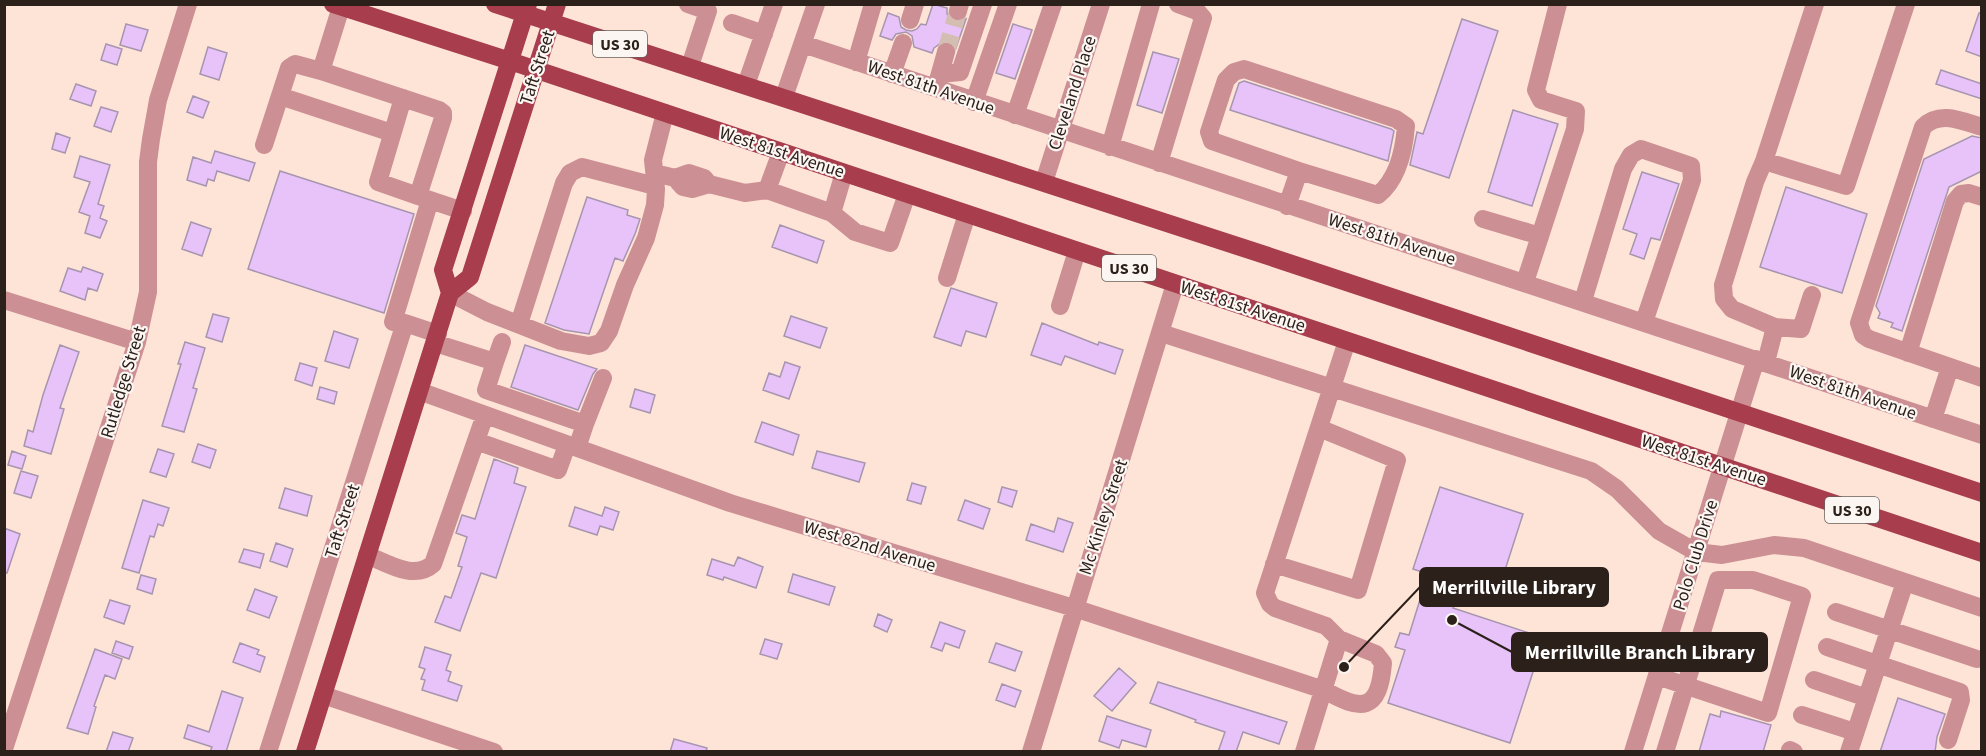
<svg xmlns="http://www.w3.org/2000/svg" width="1986" height="756" viewBox="0 0 1986 756" font-family="'Source Sans 3',sans-serif">
<rect width="100%" height="100%" fill="#fee4d7"/>
<path fill="#e8c3f9" stroke="#a795af" stroke-width="1.5" d="M933 4 947 8V14L954 22H960L966 19 956 48 950 41H944L934 48 932 53 914 47 912 36 906 32 896 34 892 40 880 36 888 13 899 17 901 27 906 30 912 31 917 29 921 24 926 25Z
M1979 13H1982V57L1966 51Z
M1462 19 1498 31 1449 178 1410 165 1417 132 1423 134Z
M126 24 148 30 141 51 120 45Z
M1013 24 1032 30 1015 79 996 73Z
M106 44 122 49 117 65 101 60Z
M208 47 227 53 219 80 200 74Z
M1153 52 1179 59 1162 113 1137 105Z
M1941 70 1982 84V99L1936 84Z
M1244 81 1391 129 1394 131 1388 161 1230 110 1239 83Z
M76 84 96 91 91 106 70 99Z
M193 96 209 102 203 118 187 112Z
M101 107 118 112 111 132 94 126Z
M1513 110 1558 124 1532 206 1488 192Z
M56 133 70 138 65 153 52 149Z
M1972 136 1982 138V171L1949 187 1902 331 1891 327 1893 323 1878 318 1880 313 1876 306 1924 159Z
M215 151 255 163 249 181 217 171 214 181 208 179 206 186 187 180 193 157 211 163Z
M80 156 110 165 98 204 104 206 100 218 107 221 100 238 85 233 90 216 79 212 90 182 74 177Z
M280 171 414 214 384 313 248 269Z
M1642 172 1679 184 1660 240 1651 238 1644 259 1630 254 1637 234 1623 229Z
M1786 187 1867 214 1842 293 1760 267Z
M587 197 628 210 627 215 640 219 635 234 623 261 615 258 589 334 564 330 545 323Z
M191 222 211 229 202 256 182 249Z
M780 225 824 241 817 263 772 247Z
M83 267 103 274 97 291 88 288 85 300 60 291 68 268 81 272Z
M951 288 997 303 986 337 966 331 961 346 934 337Z
M213 314 229 318 222 342 206 337Z
M791 316 827 328 820 348 784 336Z
M1042 323 1098 345 1099 342 1123 350 1115 374 1065 356 1061 365 1031 355Z
M334 331 358 339 349 368 325 361Z
M185 342 205 348 193 388 197 389 184 432 162 426 181 364H178Z
M60 345 79 352 60 408 64 409 51 454 24 446 28 430 33 432 43 395Z
M525 345 597 369 593 374 578 410 511 387Z
M785 362 800 367 789 399 763 390 769 373 780 377Z
M300 363 317 368 312 386 295 380Z
M320 387 337 392 334 404 317 399Z
M635 389 655 395 650 413 630 407Z
M762 422 799 435 793 455 755 442Z
M198 444 216 450 210 468 192 462Z
M158 449 174 454 166 477 150 472Z
M12 451 26 456 22 469 8 465Z
M817 451 865 463 859 482 812 468Z
M494 459 518 468 514 483 526 487 496 578 481 573 460 631 435 622 445 596 451 598 462 567 458 566 467 537 456 533 462 515 475 519Z
M21 471 38 476 31 498 14 493Z
M912 483 926 487 921 504 907 500Z
M1002 487 1017 491 1012 507 998 502Z
M1440 487 1523 514 1496 598 1460 586 1453 608 1544 638 1510 743 1388 703 1405 650 1395 647 1400 633 1409 635 1428 574 1413 569Z
M285 488 312 496 307 516 279 508Z
M143 500 169 508 163 526 158 524 154 537 150 536 139 573 122 568Z
M965 500 990 509 983 529 958 520Z
M575 507 602 516 605 507 619 512 613 530 600 526 597 535 569 526Z
M1058 518 1073 523 1063 552 1026 540 1031 524 1054 532Z
M4 528 20 534 7 573 4 572Z
M276 543 293 549 287 567 270 561Z
M244 549 264 554 260 568 239 562Z
M738 557 763 567 756 588 724 577 723 580 707 575 712 559 734 566Z
M793 574 835 587 829 605 788 592Z
M141 575 156 579 152 594 137 589Z
M255 589 277 597 269 618 247 610Z
M110 600 130 606 124 624 104 617Z
M878 614 892 620 887 632 874 626Z
M940 622 965 631 959 648 945 643 942 651 931 647Z
M765 639 782 644 777 659 760 654Z
M116 641 133 647 129 659 112 653Z
M240 643 259 650 257 654 265 657 260 672 233 662Z
M996 643 1022 652 1015 671 989 662Z
M425 647 451 655 446 670 451 672 448 681 462 686 457 701 422 690 425 680 421 679 425 669 419 667Z
M95 649 122 659 115 679 105 675 94 706 96 707 88 734 67 728Z
M1119 668 1136 683 1112 711 1094 696Z
M1158 682 1287 722 1279 744 1243 732 1236 752H1218L1225 732 1195 722 1196 720 1150 703Z
M1002 684 1021 691 1015 707 996 700Z
M222 691 243 698 226 752H210L212 747 184 738 188 725 209 732Z
M1898 698 1945 714 1937 737 1935 752H1880Z
M1721 711 1771 725 1763 752H1699L1710 714 1720 717Z
M1107 716 1151 730 1146 747 1122 740 1119 748 1099 741Z
M113 732 133 738 128 752H106Z
M674 739 707 748 706 752H670Z"/>
<g fill="none" stroke-linecap="round" stroke-linejoin="round">
<path stroke="#d4bdb1" stroke-width="18" stroke-dasharray="18 9" stroke-linecap="butt" d="M946 52 958 11"/>
<path stroke="#cc8f94" stroke-width="18" d="M688 4 708 11 690 66
M341 7 321 71 439 110 443 113V118L418 196 463 211
M958 11 960 4
M910 20 915 4
M732 23 764 34
M803 44C1195 176 1589 303 1982 435
M856 62 873 4
M892 74 903 43
M940 74 960 72 983 4
M937 84 946 52
M746 85 774 4
M280 96 392 133
M784 97 816 4
M403 98 378 182 418 196
M974 102 1008 4
M1015 115 1053 4
M1982 127C1962 121 1940 110 1923 127L1859 323 1863 335 1869 339 1982 378
M264 145 289 68 295 64 321 71
M1110 147 1151 4
M781 152 767 190 832 213 844 173
M1764 161 1815 4
M1159 163 1203 18 1197 11 1178 4
M663 175 675 178 689 173 704 178 709 184
M675 178 683 187 692 189 709 184 745 193 767 190
M1044 182 1101 4
M1287 206 1299 171 1378 195C1398 179 1404 151 1406 126L1396 119 1244 69 1234 72 1226 80 1209 132 1212 141 1299 171
M832 213 855 232 890 243 907 194
M1483 219 1540 236
M947 278 967 214
M1525 282 1575 129 1576 111 1541 100 1536 90 1558 4
M450 293 487 312 561 341 589 346 601 343 609 331 625 285 646 238 655 205 656 189 653 160 665 113
M4 300 137 342
M1583 301 1623 169 1631 155 1641 149 1691 166 1692 180 1644 322
M1060 306 1077 251
M405 323 393 322 430 200
M519 324 564 183 570 173 582 167 655 186
M1775 327 1801 329 1812 295
M1161 333 1591 471 1617 489 1659 531 1696 552 1722 555 1774 545 1804 548 1982 608
M435 343 495 362 486 390 585 424 577 448
M1908 353 1955 201 1961 194 1969 193 1982 197
M495 362 502 342
M1766 362 1775 327 1732 309 1724 299 1723 285 1755 182 1764 161 1846 186 1906 4
M419 391 730 503 1074 608 1324 690C1361 711 1379 713 1383 663L1376 654 1339 639
M1933 419 1950 367
M585 424 603 378
M476 441 558 470 567 445
M367 555C387 563 414 581 433 564L485 415
M1274 564 1358 590 1397 460 1319 428
M1836 612 1977 659
M1827 647 1960 692 1961 700 1948 740
M1657 676 1768 713 1802 596 1753 580H1718L1665 752
M1814 680 1867 698
M323 695 494 752
M1802 715 1855 732
M4 749 137 342 148 292V162L151 139 158 100 188 4
M1790 750 1794 752
M268 752 405 323 438 334
M1031 752 1175 284
M1304 752 1339 639 1326 626 1275 608 1270 604 1265 593 1347 341
M1633 752 1756 359
M1849 752 1905 582"/>
<path stroke="#a73d4d" stroke-width="18" d="M333 4 510 61 1982 553
M495 4 1271 257 1982 493
M450 293 443 270 528 4
M305 752 450 293 470 277 557 4"/>
</g>
<g text-anchor="middle" stroke-width="4.5" stroke-linejoin="round" paint-order="stroke">
<g fill="#fcf6f2" stroke="#6a605c" stroke-width="1.5">
<rect x="593" y="31" width="54" height="26" rx="4.5"/>
<rect x="1102" y="255" width="54" height="26" rx="4.5"/>
<rect x="1825" y="497" width="54" height="26" rx="4.5"/>
</g>
<g font-size="16" font-weight="bold" fill="#2c201b">
<text x="620" y="50">US 30</text>
<text x="1129" y="274">US 30</text>
<text x="1852" y="516">US 30</text>
</g>
<g font-size="18" fill="#2c201b" stroke="#fcf6f2">
<text transform="translate(537 67) rotate(-72)" y="6">Taft Street</text>
<text transform="translate(931 87) rotate(19)" y="6">West 81th Avenue</text>
<text transform="translate(1072 93) rotate(-72)" y="6">Cleveland Place</text>
<text transform="translate(782 152) rotate(18)" y="6">West 81st Avenue</text>
<text transform="translate(1392 239) rotate(18)" y="6">West 81th Avenue</text>
<text transform="translate(1243 306) rotate(18)" y="6">West 81st Avenue</text>
<text transform="translate(123 382) rotate(-73)" y="6">Rutledge Street</text>
<text transform="translate(1853 392) rotate(19)" y="6">West 81th Avenue</text>
<text transform="translate(1704 460) rotate(18)" y="6">West 81st Avenue</text>
<text transform="translate(1103 517) rotate(-72)" y="6">Mc Kinley Street</text>
<text transform="translate(342 521) rotate(-72)" y="6">Taft Street</text>
<text transform="translate(870 546) rotate(17)" y="6">West 82nd Avenue</text>
<text transform="translate(1695 555) rotate(-73)" y="6">Polo Club Drive</text>
</g>
</g>
<path fill="none" stroke="#2c201b" stroke-width="2" d="M1344 667L1420 587M1452 620L1512 652"/>
<g fill="#2c201b" stroke="#fcf6f2" stroke-width="2">
<circle cx="1344" cy="667" r="6"/>
<circle cx="1452" cy="620" r="6"/>
</g>
<g fill="#2c201b" stroke="#2c201b" stroke-width="2">
<rect x="1420" y="568" width="188" height="38" rx="6"/>
<rect x="1512" y="633" width="255" height="38" rx="6"/>
</g>
<g font-size="20" text-anchor="middle" font-weight="bold" fill="#fff">
<text x="1514" y="594">Merrillville Library</text>
<text x="1640" y="659">Merrillville Branch Library</text>
</g>
<rect width="1986" height="756" fill="none" stroke="#2c201b" stroke-width="12"/>
</svg>
